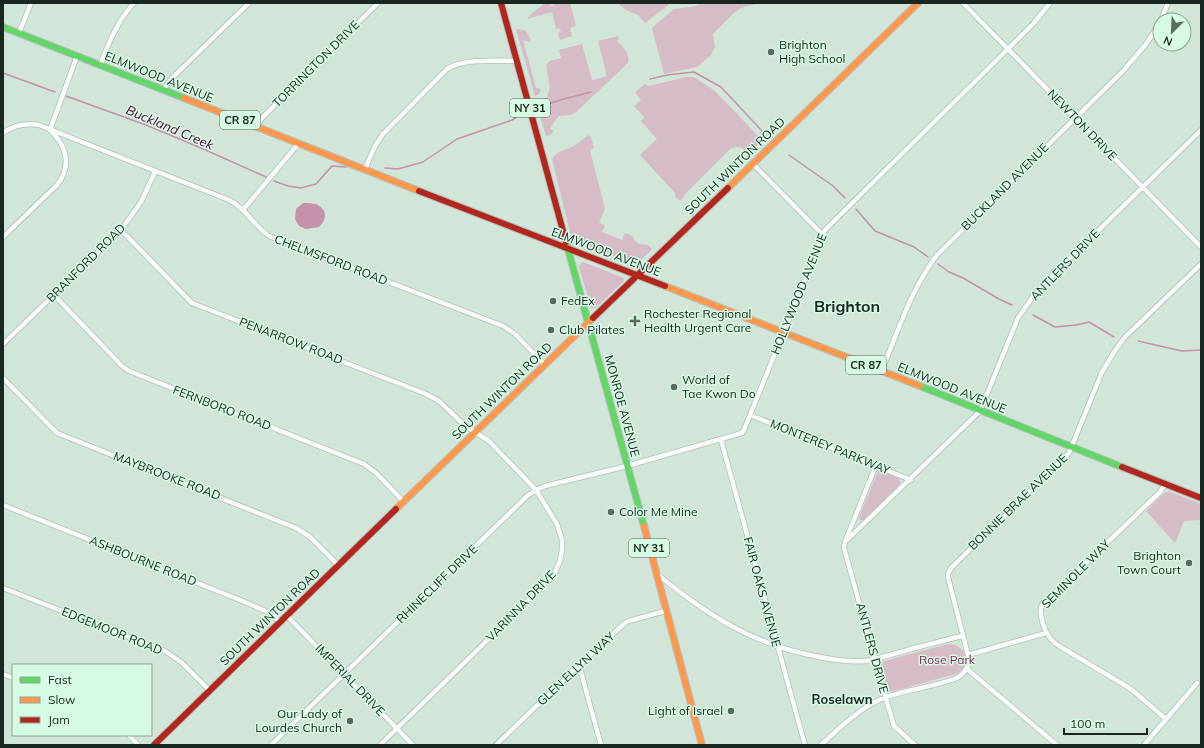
<svg xmlns="http://www.w3.org/2000/svg" width="1204" height="748" viewBox="0 0 1204 748" font-family="Mulish,sans-serif">
<rect width="100%" height="100%" fill="#d1e5d9"/>
<path fill="#d6bcc7" d="M545 3H548L552 6 556 3H570L576 26 570 28 572 36 560 40 558 33 561 32 559 28 556 29 552 12 527 19 529 16Z
M617 3H671L645 23 638 15 626 10Z
M700 3H755L756 4 741 8 734 13 713 34 715 47 711 55 697 67 664 74 652 28 674 9 691 7 700 4Z
M516 29H518L526 31 531 40 530 42 523 40 536 88 541 89 539 94 535 96Z
M618 36 619 38 617 41C624 48 630 53 628 63L575 113 571 115 559 116 554 122 550 129 554 131 550 135 546 136 536 103 547 97 550 87 546 65 550 61 561 58 559 50 582 44 592 80 607 76 598 41Z
M686 77H694L715 91 763 141 750 151C741 150 740 144 730 149L685 194 681 201 676 198 675 193 640 155 657 139 641 121 644 117 634 106 641 100 635 92 645 84 649 86Z
M588 135 591 137 594 148 590 150 605 209 599 223 605 225 602 232 622 240 625 233 633 236 635 241 639 244 648 245 652 249 638 263 635 264 572 240 552 159C558 149 565 151 574 146 579 143 583 139 588 135Z
M583 262 624 278 623 282 594 309 591 307 579 267 581 263Z
M878 471H881L899 478 900 480V484L864 520H860L859 517Z
M1166 492H1170L1201 504V520L1184 521 1175 543 1146 511 1162 495Z
M948 644C957 644 968 651 966 662 965 666 961 670 959 673L894 691H888L881 665 884 661Z"/>
<path fill="#c591ab" d="M303 203C307 203 312 203 316 204 328 210 327 219 319 227L306 229 299 226 295 219 296 209Z"/>
<g fill="none" stroke-linecap="round" stroke-linejoin="round">
<path stroke="#c591ab" stroke-width="1.5" d="M3 73 55 92
M650 79 667 75 694 72 721 87 764 133
M66 96 146 125 201 148 266 177
M540 107 560 100 591 92
M789 155 833 186 845 198
M385 168 398 169 423 162 457 139 512 120 520 115
M274 181 288 186 301 188 316 184 332 166 347 167
M856 209 875 231 914 247 928 257
M938 264 949 272 963 278 999 299 1012 305
M1033 315 1055 327 1076 325 1089 322 1114 337
M1138 341 1182 351 1201 350"/>
<defs>
<path id="street" d="M963 3 1201 247
M1161 20 1168 3
M19 33 31 3
M100 65C109 43 117 21 134 3
M163 90 172 78 249 3
M256 127 262 118 378 3
M3 133C14 125 25 123 39 125L229 200C246 208 254 226 269 236L503 326 515 334 545 365
M753 164 823 235
M365 169 375 146 383 134 447 69C464 58 496 61 517 61
M243 210 299 143
M121 230 192 303 426 394 439 401 464 425 489 441 536 490 557 524 562 540V550L560 561 555 572 550 579 380 745
M3 237 57 185C72 166 67 146 50 130L77 56
M54 295 122 366 129 371 364 464 376 473 404 502
M3 344 121 230 141 202 155 172
M881 372C898 332 911 289 937 255L1124 70 1146 44 1160 23
M3 378 57 433 296 528 310 537 338 565
M750 415 911 480
M721 440 805 745
M876 465 845 542 844 548 884 692 894 726 915 745
M1165 484 1160 492 1042 605C1038 614 1045 632 1051 639 1054 643 1059 646 1064 649L1131 689 1166 719
M3 505 245 602 270 613 280 622
M845 542 980 411 1018 318 1034 295 1049 279 1201 130
M657 574C707 615 755 646 820 657 834 660 851 662 865 661 877 659 889 655 901 652 921 646 942 641 962 636
M3 588 165 651 181 662 210 691
M287 616 413 745
M968 655 948 577V574L951 568 1069 453 1102 372 1114 352 1125 337 1201 264
M579 665 601 745
M967 669 1057 745
M3 674 13 678
M129 735 138 745
M271 745 527 496 536 490 545 486 627 466 742 433 744 430 825 230 1033 24 1050 3
M496 745 579 665 625 623 629 621 665 611
M821 745C839 728 862 706 886 697 909 689 934 687 957 678 966 673 970 666 968 655L1046 633
M1144 745 1197 683"/>
<path id="fast" d="M3 27 184 98
M566 242 644 526
M920 386 1122 467"/>
<path id="slow" d="M184 98 419 191
M728 188 918 3
M665 286 920 386
M396 509 593 318
M644 526 702 745"/>
<path id="jam" d="M501 3 566 242
M419 191 665 286
M593 318 728 188
M1122 467 1201 498
M154 745 396 509"/>
</defs>
<use href="#street" stroke="#b2c1b8" stroke-width="6"/>
<use href="#fast" stroke="#b2c1b8" stroke-width="8"/>
<use href="#slow" stroke="#b2c1b8" stroke-width="8"/>
<use href="#jam" stroke="#b2c1b8" stroke-width="8"/>
<use href="#street" stroke="#f8fbf9" stroke-width="4.5"/>
<use href="#fast" stroke="#63d668" stroke-width="6"/>
<use href="#slow" stroke="#ff974d" stroke-width="6"/>
<use href="#jam" stroke="#b3261e" stroke-width="6"/>
</g>
<g fill="#5a6a61" stroke="#d6fae5" stroke-width="1.5">
<circle cx="771" cy="52" r="4"/>
<circle cx="553" cy="301" r="4"/>
<path d="M633 315h4v4h4v4h-4v4h-4v-4h-4v-4h4z"/>
<circle cx="551" cy="330" r="4"/>
<circle cx="674" cy="387" r="4"/>
<circle cx="611" cy="512" r="4"/>
<circle cx="1189" cy="563" r="4"/>
<circle cx="731" cy="711" r="4"/>
<circle cx="350" cy="721" r="4"/>
</g>
<g text-anchor="middle" stroke-width="3" stroke-linejoin="round" paint-order="stroke">
<g fill="#d6fae5" stroke="#52665b" stroke-width="1">
<rect x="510" y="99" width="40" height="18" rx="3"/>
<rect x="220" y="111" width="40" height="18" rx="3"/>
<rect x="846" y="356" width="40" height="18" rx="3"/>
<rect x="629" y="539" width="40" height="18" rx="3"/>
</g>
<g font-size="11" font-weight="bold" fill="#1a2720">
<text x="530" y="112">NY 31</text>
<text x="240" y="124">CR 87</text>
<text x="866" y="369">CR 87</text>
<text x="649" y="552">NY 31</text>
</g>
<g font-size="12" fill="#1a2720" stroke="#d6fae5" text-anchor="start">
<text x="779" y="49">Brighton<tspan x="779" dy="14">High School</tspan></text>
<text x="561" y="305">FedEx</text>
<text x="644" y="318">Rochester Regional<tspan x="644" dy="14">Health Urgent Care</tspan></text>
<text x="559" y="334">Club Pilates</text>
<text x="682" y="384">World of<tspan x="682" dy="14">Tae Kwon Do</tspan></text>
<text x="619" y="516">Color Me Mine</text>
<text x="1181" y="560" text-anchor="end">Brighton<tspan x="1181" dy="14">Town Court</tspan></text>
<text x="723" y="715" text-anchor="end">Light of Israel</text>
<text x="342" y="718" text-anchor="end">Our Lady of<tspan x="342" dy="14">Lourdes Church</tspan></text>
</g>
<g font-size="12" fill="#1a2720" stroke="#d6fae5">
<text transform="translate(316 64) rotate(-45)" y="4">TORRINGTON DRIVE</text>
<text transform="translate(159 77) rotate(22)" y="4">ELMWOOD AVENUE</text>
<text transform="translate(1082 125) rotate(46)" y="4">NEWTON DRIVE</text>
<text transform="translate(735 166) rotate(-44)" y="4">SOUTH WINTON ROAD</text>
<text transform="translate(1005 187) rotate(-45)" y="4">BUCKLAND AVENUE</text>
<text transform="translate(606 252) rotate(21)" y="4">ELMWOOD AVENUE</text>
<text transform="translate(331 260) rotate(21)" y="4">CHELMSFORD ROAD</text>
<text transform="translate(86 263) rotate(-45)" y="4">BRANFORD ROAD</text>
<text transform="translate(1065 265) rotate(-46)" y="4">ANTLERS DRIVE</text>
<text transform="translate(799 294) rotate(-68)" y="4">HOLLYWOOD AVENUE</text>
<text transform="translate(291 341) rotate(21)" y="4">PENARROW ROAD</text>
<text transform="translate(952 388) rotate(22)" y="4">ELMWOOD AVENUE</text>
<text transform="translate(502 391) rotate(-44)" y="4">SOUTH WINTON ROAD</text>
<text transform="translate(622 406) rotate(75)" y="4">MONROE AVENUE</text>
<text transform="translate(222 408) rotate(21)" y="4">FERNBORO ROAD</text>
<text transform="translate(830 447) rotate(22)" y="4">MONTEREY PARKWAY</text>
<text transform="translate(167 476) rotate(21)" y="4">MAYBROOKE ROAD</text>
<text transform="translate(1018 502) rotate(-44)" y="4">BONNIE BRAE AVENUE</text>
<text transform="translate(143 561) rotate(22)" y="4">ASHBOURNE ROAD</text>
<text transform="translate(1076 574) rotate(-45)" y="4">SEMINOLE WAY</text>
<text transform="translate(437 584) rotate(-44)" y="4">RHINECLIFF DRIVE</text>
<text transform="translate(762 592) rotate(75)" y="4">FAIR OAKS AVENUE</text>
<text transform="translate(521 606) rotate(-46)" y="4">VARINNA DRIVE</text>
<text transform="translate(270 617) rotate(-44)" y="4">SOUTH WINTON ROAD</text>
<text transform="translate(112 631) rotate(22)" y="4">EDGEMOOR ROAD</text>
<text transform="translate(872 648) rotate(75)" y="4">ANTLERS DRIVE</text>
<text transform="translate(576 669) rotate(-43)" y="4">GLEN ELLYN WAY</text>
<text transform="translate(350 680) rotate(46)" y="4">IMPERIAL DRIVE</text>
</g>
<g font-size="12" fill="#89255f" stroke="#d6fae5">
<text x="947" y="664">Rose Park</text>
</g>
<g font-size="13" font-style="italic" fill="#520435" stroke="#d6fae5">
<text transform="translate(170 127) rotate(23)" y="5">Buckland Creek</text>
</g>
<g font-size="13" font-weight="bold" fill="#1a2720" stroke="#d6fae5">
<text x="842" y="704">Roselawn</text>
</g>
<g font-size="16" font-weight="bold" fill="#1a2720" stroke="#d6fae5">
<text x="847" y="312">Brighton</text>
</g>
</g>
<rect width="1204" height="748" fill="none" stroke="#1a2720" stroke-width="8"/>
<rect x="12" y="664" width="140" height="72" fill="#d6fae5" stroke="#8ba696"/>
<rect x="20" y="677" width="20" height="6" fill="#63d668" stroke="#8ba696"/>
<text x="48" y="684" font-size="12" fill="#1a2720">Fast</text>
<rect x="20" y="697" width="20" height="6" fill="#ff974d" stroke="#8ba696"/>
<text x="48" y="704" font-size="12" fill="#1a2720">Slow</text>
<rect x="20" y="717" width="20" height="6" fill="#b3261e" stroke="#8ba696"/>
<text x="48" y="724" font-size="12" fill="#1a2720">Jam</text>
<g transform="translate(1172 32) rotate(204)"><circle r="19" fill="#d6fae5" stroke="#8ba696"/>
<path d="M0-3L7 15L0 10L-7 15Z" fill="#5a6a61"/>
<text y="-6" font-size="11" font-weight="bold" text-anchor="middle" fill="#1a2720">N</text>
</g>
<path d="M1064 728v6h83v-6" fill="none" stroke="#1a2720" stroke-width="2"/>
<text x="1070" y="728" font-size="12" fill="#1a2720" stroke="#d6fae5" stroke-width="3" paint-order="stroke">100 m</text>
</svg>
